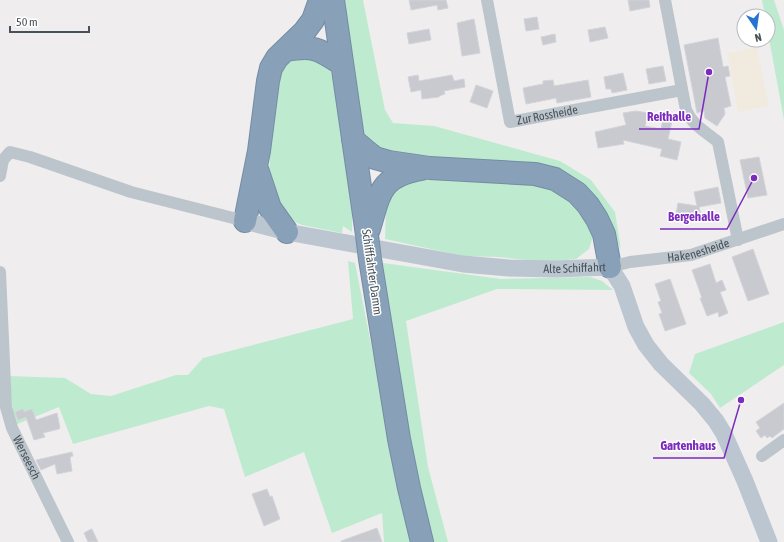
<svg xmlns="http://www.w3.org/2000/svg" width="784" height="542" viewBox="0 0 784 542" font-family="'Asap Condensed',sans-serif">
<rect width="100%" height="100%" fill="#f0edee"/>
<path fill="#beebcf" d="M343 0H363L385 110 393 123 434 126 560 161 591 180 615 212 621 250 611 228 578 185 409 158 373 149 361 131Z
M762 0H774L784 30V120L768 33V16H765Z
M306 54 330 69 334 83 352 212V232L343 226 342 233 302 225 287 219 269 179 271 130 280 70 293 57Z
M432 176 539 181 574 199 587 220 593 236 589 249 576 259 547 262 499 257 463 256 385 239 386 208 395 189 409 179Z
M348 261 355 263 401 496 413 542H384L382 513 332 533 304 452 245 477 224 409 209 406 73 444 59 407 15 425 8 376 65 378 91 394 111 396 176 375H188L203 358 353 319Z
M383 263 501 279 590 277 602 281 613 290 497 289 406 321 428 467 448 542H430L405 444Z
M784 322V365L720 408 711 394 689 373 695 354Z"/>
<path fill="#f1ebdf" d="M757 47 769 106 738 112 727 53Z"/>
<path fill="#c8cad0" stroke="#d2d4d9" d="M409 0H446L448 8 438 10 437 5 411 10Z
M628 0H649L650 7 630 11Z
M537 17 539 29 526 31 524 19Z
M474 19 480 53 462 56 457 23Z
M605 27 608 38 590 42 588 30Z
M429 29 431 40 409 44 407 33Z
M555 34 556 42 543 45 541 37Z
M718 38 723 67 728 66 730 76 725 77 731 106 724 108 725 114 717 126 705 118 704 111 697 113 684 45Z
M663 66 666 81 649 84 646 69Z
M623 73 627 90 612 93 611 89H606L604 77Z
M418 75 419 81 452 75 454 81 464 79 465 87 444 91 445 94 439 96V97L422 99 421 90 411 92 408 77Z
M553 80 554 86 588 80 591 97 557 103 556 98 526 104 523 88 543 84V81Z
M476 85 493 91 487 108 470 102Z
M636 111 648 113 645 126 661 129 663 119 672 121 668 139 681 142 677 160 660 156 662 149 623 140 624 144 598 148 595 132 626 125 623 113Z
M759 157 767 195 748 198 740 160Z
M718 187 721 203 699 207 701 216 695 217 676 214 678 203 697 206 694 192Z
M753 249 769 294 748 301 732 257Z
M710 264 716 283 722 280 726 290 720 292 728 313 719 317 718 312 707 316 700 298H702L692 270Z
M670 279 686 324 665 331 659 314 662 313 658 302 661 301 655 284Z
M784 403V429L772 438 770 436 767 438 765 435 761 438 756 431 760 428 756 422Z
M23 409 24 412 32 409 36 420 57 413 60 428 59 429 43 433 45 437 34 440 26 417 18 420 15 412Z
M72 452 73 456 70 457 72 471 57 474 55 464 41 470 36 460Z
M267 489 270 497 272 496 280 519 264 526 252 494Z
M377 528 382 542H341V541Z
M91 529H92L98 542H88L84 533Z"/>
<g fill="none" stroke-linecap="round" stroke-linejoin="round">
<defs>
<path id="highway" d="M333 0 367 235
M286 50C314 45 319 49 342 64
M353 140 366 151 375 158 389 162 430 168 535 174 555 179 577 193 588 205 597 219 604 234 610 267
M257 169 270 208 287 232
M245 221 259 151 268 81 271 68 277 58 304 32 313 20 320 0
M369 229C380 193 379 177 421 169
M370 259 399 439 409 488 422 542"/>
</defs>
<use href="#highway" stroke="#748ca5" stroke-width="24"/>
<g stroke="#bdc5cc" stroke-width="12">
<path id="s1" d="M487 0 510 122 682 90"/>
<path d="M665 0 686 110C693 126 705 131 718 142L738 240"/>
<path d="M0 176 3 160 10 152 30 157 131 192 245 221"/>
<path id="s2" d="M610 267 630 262 691 255 784 224"/>
<path id="s3" d="M0 272 6 407 12 428 68 542"/>
<path d="M762 456 784 440"/>
</g>
<path stroke="#bcc6d0" stroke-width="17" id="s4" d="M245 221 287 232 463 264 509 268 555 269 610 267 622 286 636 327 646 345 661 364 702 404 716 421 724 434 745 481 769 542"/>
<use href="#highway" stroke="#88a1b9" stroke-width="22"/>
<defs>
<path id="highway-bridge" d="M367 235 370 259"/>
</defs>
<use href="#highway-bridge" stroke="#748ca5" stroke-width="24" stroke-linecap="butt"/>
<use href="#highway-bridge" stroke="#88a1b9" stroke-width="22"/>
</g>
<g text-anchor="middle" stroke-width="3" stroke-linejoin="round" paint-order="stroke">
<g font-size="12" fill="#475159" stroke="#fff">
<text dy="4" stroke="none"><textPath href="#s1" startOffset="162">Zur Rossheide</textPath></text>
<text dy="4" stroke="none"><textPath href="#s2" startOffset="90">Hakenesheide</textPath></text>
<text dy="4" stroke="none"><textPath href="#s4" startOffset="334">Alte Schiffahrt</textPath></text>
<text transform="translate(372 272) rotate(82)" y="4">Schifffahrter Damm</text>
<text dy="4" stroke="none"><textPath href="#s3" startOffset="190">Werseesch</textPath></text>
</g>
</g>
<path fill="none" stroke="#7b2cbf" stroke-width="1.5" d="M709 72L699 129H639M754 178L727 229H660M741 400L724 458H653"/>
<g fill="#7b2cbf" stroke="#fff" stroke-width="1.5">
<circle cx="709" cy="72" r="4"/>
<circle cx="754" cy="178" r="4"/>
<circle cx="741" cy="400" r="4"/>
</g>
<g font-size="13" text-anchor="middle" font-weight="bold" fill="#7b2cbf" stroke="#fff" stroke-width="3" stroke-linejoin="round" paint-order="stroke">
<text x="669" y="121">Reithalle</text>
<text x="694" y="221">Bergehalle</text>
<text x="688" y="450">Gartenhaus</text>
</g>
<g transform="translate(756 28) rotate(167)"><circle r="19" fill="#ffffff" stroke="#b5b9bd"/>
<path d="M0-3L7 15L0 10L-7 15Z" fill="#2674d2"/>
<text y="-6" font-size="11" font-weight="bold" text-anchor="middle" fill="#475159">N</text>
</g>
<path d="M10 26v6h79v-6" fill="none" stroke="#475159" stroke-width="2"/>
<text x="16" y="26" font-size="12" fill="#475159" stroke="#ffffff" stroke-width="3" paint-order="stroke">50 m</text>
</svg>
